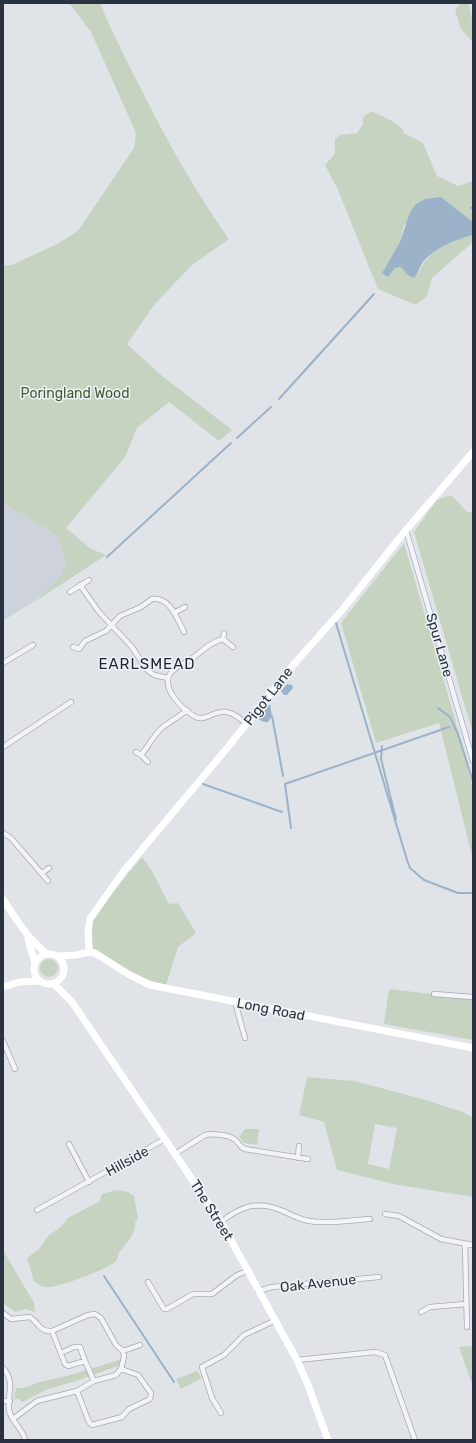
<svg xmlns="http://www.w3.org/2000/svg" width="476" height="1443" viewBox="0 0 476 1443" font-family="Rubik,sans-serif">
<rect width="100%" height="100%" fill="#e0e4e9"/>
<path fill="#ced3db" d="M3 503 58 536 106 555 3 621Z"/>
<path fill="#c6d3c1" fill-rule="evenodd" d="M69 3H100C114 37 131 69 147 101 172 149 198 196 229 239L192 265 154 305 127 344 161 375 232 430 219 441 169 402 137 428 125 457 66 528 91 549 106 555 36 601 62 575 66 561 58 536 3 503V266L12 265 57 244 78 231 134 148 136 133 91 32Z
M461 3H469L473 26V42L461 29 455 10Z
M371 111C380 116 402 123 404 133L423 143 437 176 458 186 473 181V222L441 197 404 225 400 242 382 273 388 277 395 268 402 267 408 275 418 274C426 251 450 241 473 235V242L432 278 427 296 416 305 378 289 338 190 325 165 335 154V139L340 135 357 133 363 124V117Z
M451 495 467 512H473V734L414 532 437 500Z
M404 543 455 719 473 790V860L439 723 376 743 341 623Z
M142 857 152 871 169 904 178 903 196 933 178 947 166 985 140 977 93 951 92 925 94 915Z
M40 968a9 9 0 1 1 18 0a9 9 0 1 1-18 0Z
M389 989 473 999V1040L384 1024Z
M307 1077 354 1081 419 1098 463 1112 473 1118V1197L393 1184 337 1170 324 1122 299 1115ZM375 1124 397 1128 389 1169 368 1164Z
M245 1129H259L257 1145 245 1143 239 1137Z
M116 1190 128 1192 134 1196 138 1218 135 1223C136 1234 127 1242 121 1250 118 1253 118 1260 114 1263 104 1270 56 1289 45 1287 41 1287 37 1283 34 1281L27 1258 39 1249 49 1235 61 1227 68 1218 100 1201 102 1194Z
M3 1250 34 1303 35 1312 26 1309 15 1312 3 1303Z
M473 1346V1387L459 1347Z
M122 1359 121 1365 76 1381 48 1389 22 1402 19 1399H14L16 1388C26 1389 31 1385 40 1382 68 1376 95 1368 122 1359Z
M197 1371 202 1378 181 1389 176 1379Z"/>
<path fill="#9bb2c9" d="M441 197 473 222V235C457 239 434 248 423 262 419 267 419 273 414 278L408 275 401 267 395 268 388 277 382 273 400 242 410 212 416 204 425 199Z
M287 684 292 685 293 688 287 695H284L281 691Z
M270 704 272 716 268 722H264L258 719Z"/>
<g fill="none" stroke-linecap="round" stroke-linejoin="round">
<path stroke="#9bb2c9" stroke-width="2" d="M471 208 473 207
M279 399 374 294
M237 438 271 407
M107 557 231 443
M336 623 407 860
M438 708 450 717 458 734 473 782
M272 716 283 776
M382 746 381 759 396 819
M203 784 282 812
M291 828 285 784 449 727
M407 860 410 868 424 880 458 893H473
M104 1276 174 1382"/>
<defs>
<path id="street" d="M406 530 473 761
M80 585 99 612 132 647 146 669 154 675 168 678
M70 592 89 580
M174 613 185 607
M224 633 223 639C210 642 201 652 190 660 183 664 174 667 170 674 161 688 182 709 194 716 210 726 218 696 246 724
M223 639 233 647
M73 647 79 649 85 641 106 631 120 616 141 607 152 599C170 597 177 618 184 632
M3 663 33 645
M3 747 71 702
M136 752 141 755
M148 762 141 755C149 746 154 734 163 727 171 721 179 717 187 710
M3 833 11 838 48 881
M42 873 49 868
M434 994 473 997
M235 1002 245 1038
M3 1041 15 1069
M69 1144 89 1182
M175 1154 205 1135C212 1133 228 1135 234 1139 239 1142 239 1147 245 1149L308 1159
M298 1158 299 1146
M37 1210 165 1139
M385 1214 399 1216 441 1239 473 1245
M221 1222C241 1206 258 1200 283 1211 291 1215 299 1219 309 1221 328 1224 350 1220 370 1219
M465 1244 467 1327
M148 1282 164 1309H167L193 1294H212L237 1275 248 1271
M258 1291 272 1287 379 1277
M421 1312 430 1307 466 1304
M3 1313 11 1319 30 1317C39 1323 39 1332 52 1331L88 1315 95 1314 101 1318 116 1345 123 1351 124 1357 121 1369 116 1375 94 1381 77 1391 37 1401 13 1419
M52 1331 65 1364 68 1366 85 1361 94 1381
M123 1351 140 1345
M61 1353 74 1347H80L85 1361
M297 1360 375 1352 385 1355 415 1440
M3 1368C16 1382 7 1394 9 1410 11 1421 23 1429 25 1440
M77 1391 89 1422 92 1425 122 1417 129 1409 150 1399 151 1393 138 1375 121 1369
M3 1401H10
M221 1413 212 1398 202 1367 224 1355 244 1335 274 1321"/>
</defs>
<use href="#street" stroke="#a5abb3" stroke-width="6"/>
<use href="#street" stroke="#f3f4f7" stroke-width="4.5"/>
<path stroke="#fff" stroke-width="7" d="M3 899C16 919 28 939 47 954
M28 939 35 963
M89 952 88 932 90 919 123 872 228 747 294 664 343 609 406 530 473 452
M34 969a15 15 0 1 1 30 0a15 15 0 1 1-30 0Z
M58 956 76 955 89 952 95 953 128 974 150 985 473 1048
M54 984 72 1002 221 1222 297 1360 308 1385 328 1440
M3 987 19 982 39 981"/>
</g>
<g text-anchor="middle" stroke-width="3" stroke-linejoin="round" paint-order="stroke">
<g font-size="14" fill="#3e5c36" stroke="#f0f3f6">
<text x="75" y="398">Poringland Wood</text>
</g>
<g font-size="14" fill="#293241" stroke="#f0f3f6">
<text transform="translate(440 645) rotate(74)" y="5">Spur Lane</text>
<text transform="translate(268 696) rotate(-52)" y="5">Pigot Lane</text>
<text transform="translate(271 1009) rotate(11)" y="5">Long Road</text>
<text transform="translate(127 1161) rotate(-29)" y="5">Hillside</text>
<text transform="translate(212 1210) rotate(58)" y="5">The Street</text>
<text transform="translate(318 1283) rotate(-6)" y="5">Oak Avenue</text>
</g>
<g font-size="15" letter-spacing="1" fill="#1b2331" stroke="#f0f3f6">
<text x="147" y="669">EARLSMEAD</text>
</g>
</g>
<rect width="476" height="1443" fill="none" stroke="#293241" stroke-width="8"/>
</svg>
